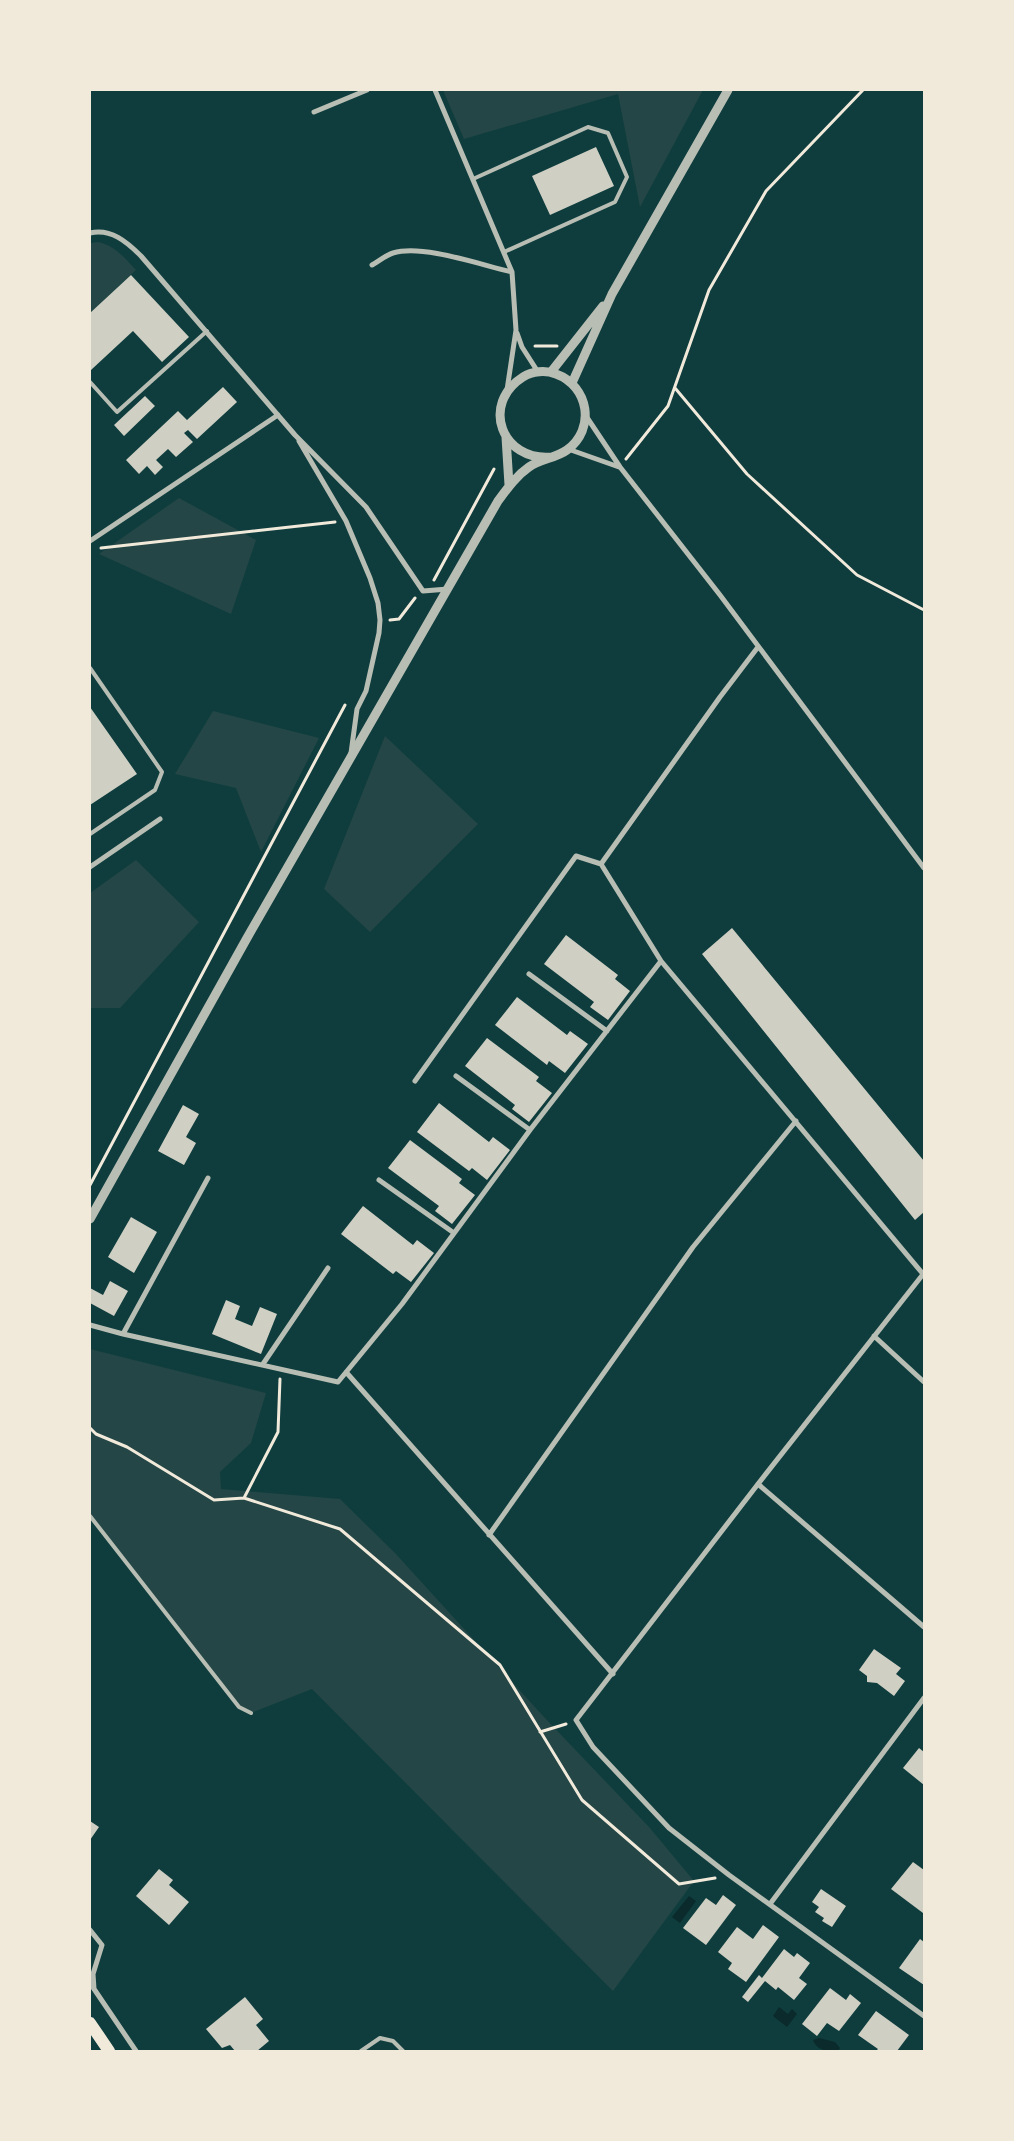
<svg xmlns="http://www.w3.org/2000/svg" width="1014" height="2141" viewBox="0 0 1014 2141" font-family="'Nunito Sans',sans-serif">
<rect width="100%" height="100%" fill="#0f3d3e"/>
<path fill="#244646" d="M443 90H703L640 207 618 94 464 139Z
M98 242C115 246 124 257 136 270L90 313V243Z
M179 498 256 540 231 614 99 554Z
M213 711 319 738 261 852 236 788 175 774Z
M385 736 478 824 370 932 324 889Z
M136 860 199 922 120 1008H90V893Z
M90 1349 266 1393 251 1443 220 1472 221 1489 340 1499 395 1553 544 1717 649 1827 694 1881 613 1991 312 1689 251 1713 239 1707 90 1516Z"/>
<path fill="#0a2a2b" d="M689 1896 696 1901 680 1923 672 1917Z
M779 2007 788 2014 792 2009 797 2014 787 2027 773 2016Z
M819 2038 835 2042 840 2048 838 2051C827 2051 817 2051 813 2040Z"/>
<path fill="#cfcfc3" d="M596 147 614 186 550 215 532 176Z
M131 275 189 337 162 362 133 331 91 370 90 313Z
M223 387 237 402 197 439 188 430 184 433 193 442 176 457 168 449 156 460 163 467 155 475 147 466 139 474 126 460 178 411 187 420Z
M145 396 155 406 124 436 114 425Z
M90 707 137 774 90 805Z
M732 928 924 1161V1212L915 1220 702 954Z
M566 935 618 975 615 979 630 991 608 1020 590 1007 594 1002 544 964Z
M517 997 567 1035 570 1031 588 1044 565 1073 549 1061 547 1065 495 1025Z
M487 1038 539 1077 536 1081 552 1093 529 1122 512 1109 515 1105 465 1066Z
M439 1103 489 1142 493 1137 510 1150 487 1180 472 1168 469 1171 417 1132Z
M183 1105 199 1114 186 1137 196 1143 184 1165 158 1151Z
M410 1140 462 1179 459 1183 475 1195 452 1224 435 1211 439 1206 388 1168Z
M363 1206 413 1245 417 1240 434 1253 411 1282 396 1271 393 1274 341 1234Z
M131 1217 157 1232 134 1273 108 1257Z
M110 1281 128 1291 114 1316 90 1303V1288L103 1295Z
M226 1300 240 1306 235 1319 252 1326 260 1307 277 1314 261 1354 212 1334Z
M874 1649 901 1668 896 1674 905 1681 894 1696 877 1683 867 1682V1676L859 1670Z
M919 1748 924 1752V1785L903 1768Z
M90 1821 99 1827 90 1840Z
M913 1862 924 1870 923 1913 891 1889Z
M159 1869 173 1880 169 1885 189 1902 169 1925 136 1896Z
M821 1889 846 1906 832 1927 822 1921 824 1918 815 1912 819 1907 812 1902Z
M723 1895 736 1905 706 1945 683 1928 706 1898 716 1905Z
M763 1925 779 1937 746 1982 728 1969 732 1963 718 1952 737 1927 753 1939Z
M920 1939 924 1942V1985L899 1968Z
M784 1949 794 1957 797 1953 810 1963 799 1978 807 1984 794 2000 778 1987 776 1990 765 1981 748 2002 742 1997 759 1975 762 1978Z
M830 1988 846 2000 850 1994 861 2003 839 2031 827 2023 817 2036 802 2024Z
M245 1997 263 2019 256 2025 269 2041 257 2051H235L230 2045 222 2048 206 2029Z
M876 2011 909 2035 897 2051H876L878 2049 858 2035Z"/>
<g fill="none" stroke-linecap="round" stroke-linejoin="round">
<path stroke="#f1e9da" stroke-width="3" d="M535 346H557
M675 388 747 474 857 575 924 610
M626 459 668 406 709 290 766 191 863 90
M101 548 335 522
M434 580 494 469
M390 620 399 619 415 598
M90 1185 345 705
M280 1379 278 1432 244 1498 340 1529 500 1665 582 1800 679 1884 715 1878
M90 1428 96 1434 127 1447 214 1500 244 1498
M540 1732 566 1724"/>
<path stroke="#b8beb3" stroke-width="4" d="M473 179 588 127 608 133 627 177 615 202 504 252
M90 382 117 412 207 331
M90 668 162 772 155 790 90 834
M90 1516 239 1707 251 1713
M361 2051 380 2038 393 2041 403 2051"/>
<path stroke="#b8beb3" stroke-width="5" d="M435 90 512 272 516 330 507 390
M314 112 367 90
M90 233C111 228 127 242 141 256L295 435 366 507 423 591 448 589
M372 265C379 261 386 255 393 253 423 244 481 265 512 272
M517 333 522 347 538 372
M586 416 620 467 720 595 924 868
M299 441 346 521 370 578 378 603 380 620 379 633 366 691 357 709 351 753
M568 449 619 467
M90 541 278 415
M90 867 160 819
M661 961 923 1274
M529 974 607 1031
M456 1076 530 1130
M415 1081 576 856 601 864
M379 1180 454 1233
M924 1273 758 1484 576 1720 593 1747 669 1828 729 1875 924 2016
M90 1325 123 1334 338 1382 402 1304 530 1130 661 961 601 864 720 697 758 647
M123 1334 208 1178
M874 1336 924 1382
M263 1364 328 1268
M346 1372 613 1674
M758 1484 924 1627
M489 1535 693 1247 796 1121
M770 1904 924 1698
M90 1930 102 1945 93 1974 94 1989
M90 1983 136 2051"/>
<path stroke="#b8beb3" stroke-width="9" d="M551 372 603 306
M572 383 612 294 728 90
M506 437 509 485
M90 1219 247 938 498 501C507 489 516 476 529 467 540 459 556 458 567 450 596 429 589 386 556 374 546 370 532 371 523 377 480 404 502 462 552 457"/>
<path stroke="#f1e9da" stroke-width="12" d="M90 2023 109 2051"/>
</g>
<rect width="1014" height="2141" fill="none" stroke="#f1e9da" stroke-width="182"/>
</svg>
